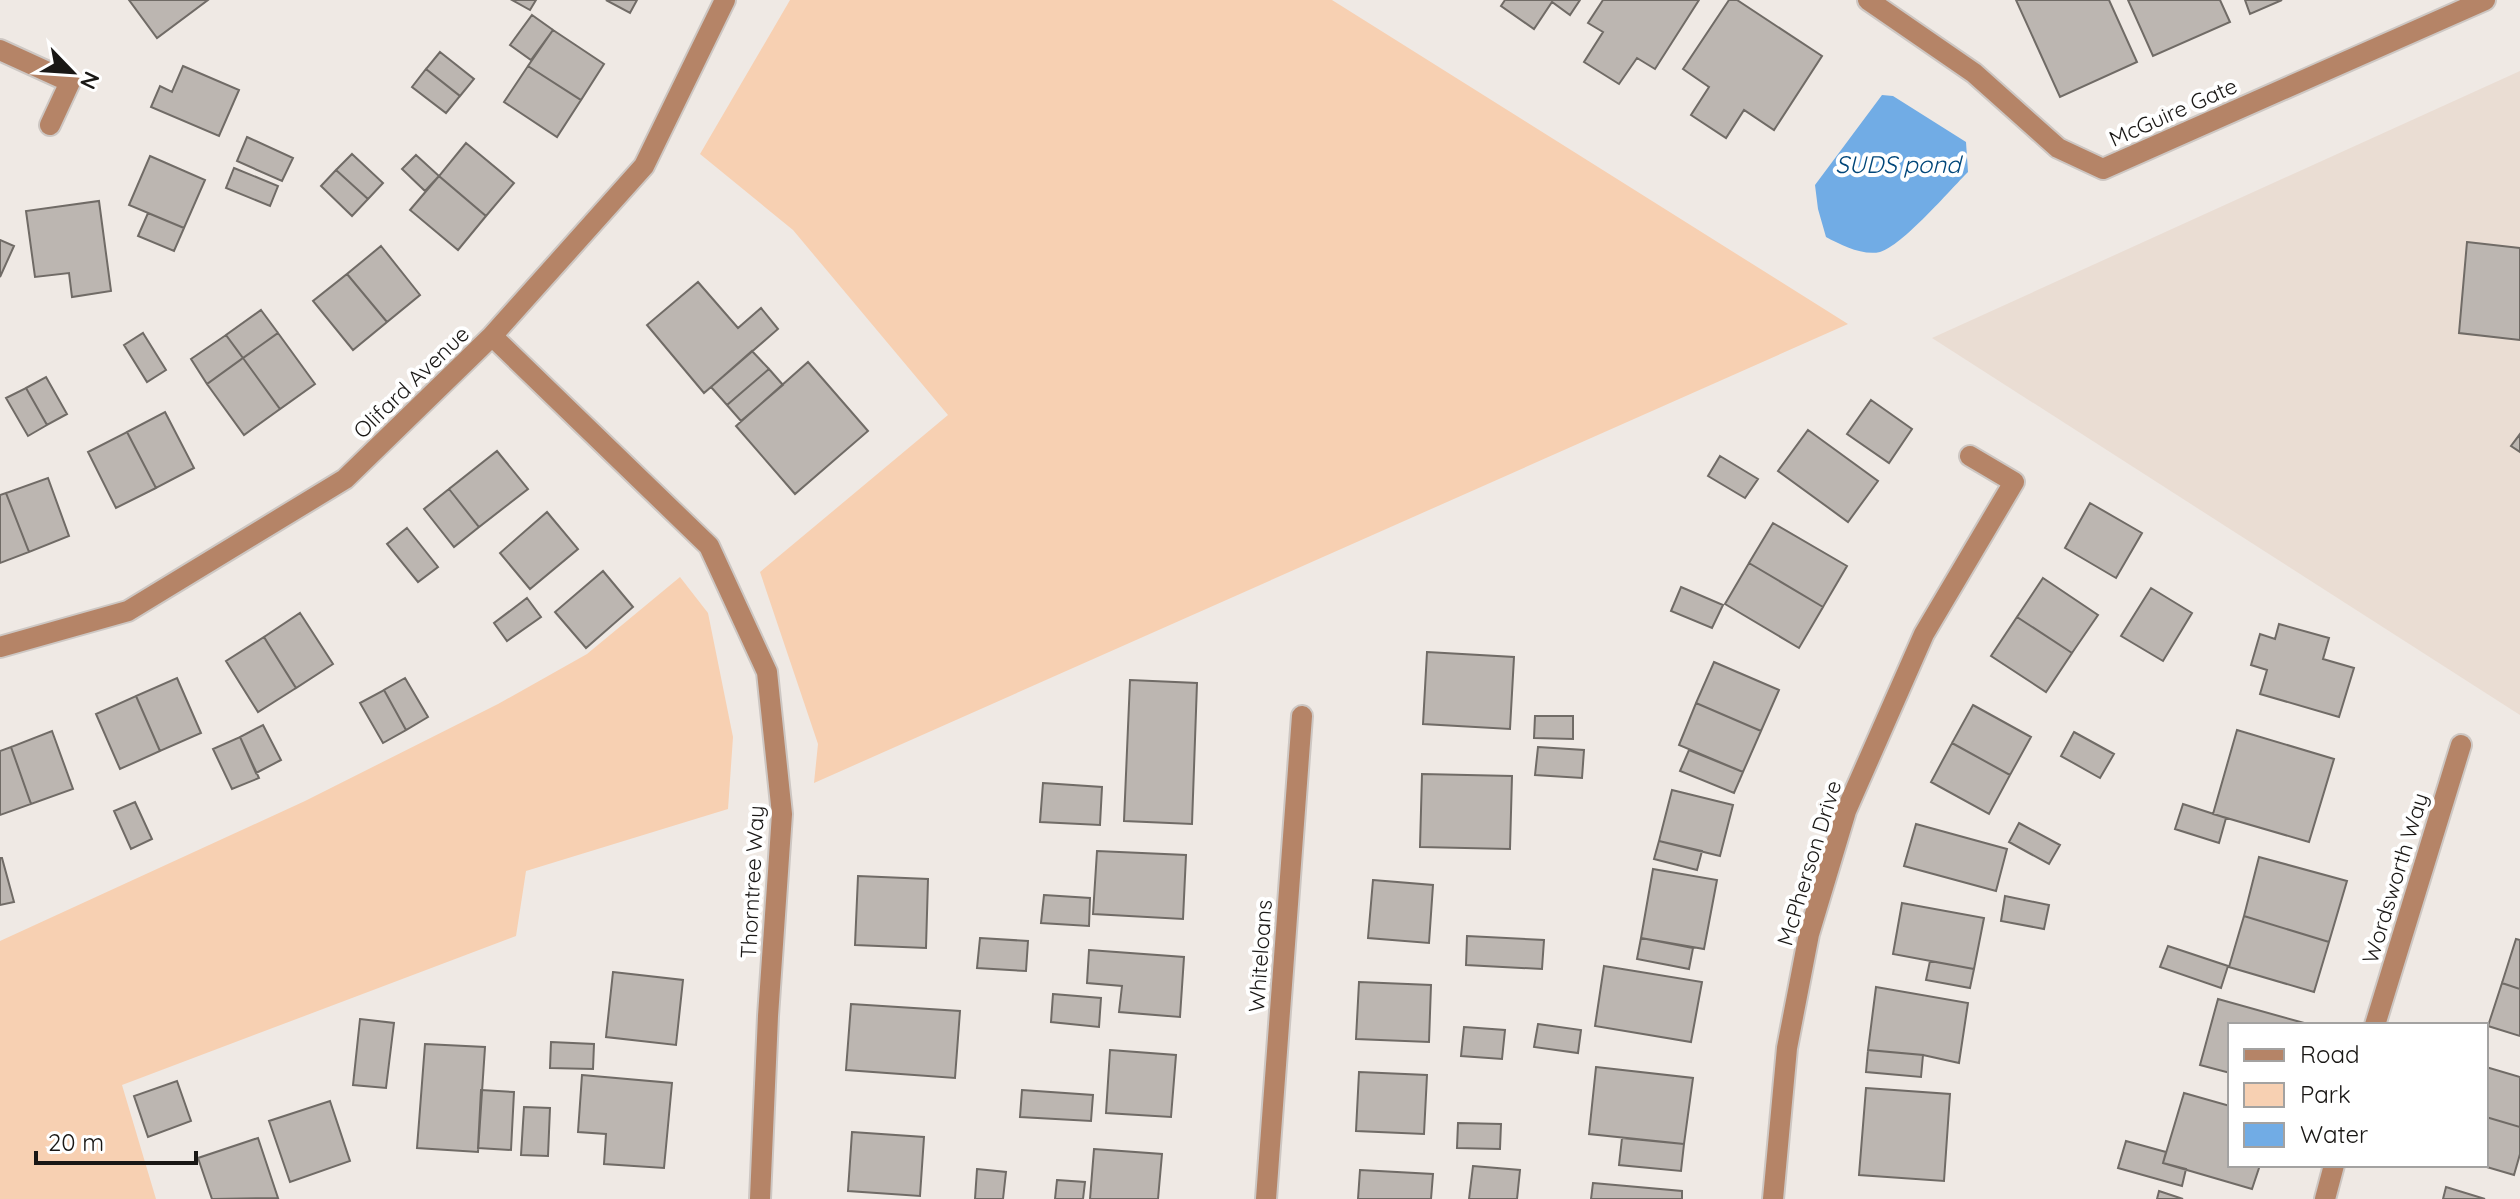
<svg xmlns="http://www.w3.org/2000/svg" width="2520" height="1199" viewBox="0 0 2520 1199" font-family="Quicksand,sans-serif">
<rect width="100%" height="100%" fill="#efe9e4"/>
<path fill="#eaddd3" d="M2520 71V715L1932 338Z"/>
<path fill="#f7d0b2" d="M790 0H1332L1848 324 814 783 818 744 760 572 948 415 793 230 700 154Z
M680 577 708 613 733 737 728 809 526 871 516 936 122 1085 156 1199H0V941L305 801 498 704 587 654Z"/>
<path fill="#71ace5" d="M1882 95 1893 96 1966 142 1968 172C1950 190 1902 246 1880 252 1863 256 1841 245 1826 237L1818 209 1815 185Z"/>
<path fill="#bcb6b1" stroke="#706b66" stroke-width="2" d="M129 0H208L157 38Z
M512 0H536L530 10Z
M606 0H637L630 13Z
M1505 0H1580L1570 15 1552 2 1534 29 1501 6Z
M1603 0H1699L1655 69 1637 58 1619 84 1584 62 1603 32 1588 23Z
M1729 0H1737L1822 56 1774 130 1744 110 1726 138 1691 115 1709 87 1683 69Z
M2016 0H2109L2137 62 2060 97Z
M2128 0H2220L2230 22 2153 56Z
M2245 0H2282L2250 14Z
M532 15 553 30 531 60 510 45Z
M553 30 604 64 581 100 528 66Z
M440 52 474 79 460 96 426 69Z
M183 66 239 90 219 136 151 107 160 86 172 92Z
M528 66 581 100 557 137 504 102Z
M426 69 460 96 446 113 412 87Z
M247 137 293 158 282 181 237 161Z
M466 143 514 183 486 216 439 176Z
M352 154 383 183 368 199 336 170Z
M416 155 439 176 425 191 402 169Z
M150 156 205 180 184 228 129 205Z
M234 168 278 186 270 206 226 188Z
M336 170 368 199 352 216 321 186Z
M439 176 486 216 458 250 410 210Z
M99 201 111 291 72 297 69 273 35 277 26 211Z
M148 213 184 228 174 251 138 236Z
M0 240 14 246 0 277Z
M2467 242 2520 248V340L2459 333Z
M381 246 420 295 387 322 347 274Z
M347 274 387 322 353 350 313 301Z
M698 282 738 328 761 308 778 329 704 393 647 325Z
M261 310 278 333 243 358 226 335Z
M143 333 166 370 147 382 124 345Z
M278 333 315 384 280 409 243 358Z
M226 335 243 358 207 384 191 359Z
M752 351 769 369 727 405 711 387Z
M243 358 280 409 244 435 207 384Z
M808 362 868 431 795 494 736 426Z
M769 369 783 385 741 421 727 405Z
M46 377 67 414 47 425 26 388Z
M26 388 47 425 28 436 6 398Z
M1871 400 1912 429 1889 463 1847 434Z
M165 412 194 468 156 488 127 432Z
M1808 430 1878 481 1848 522 1778 471Z
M127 432 156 488 116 508 88 452Z
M2520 434V452L2511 446Z
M497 451 528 489 479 527 449 489Z
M1720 456 1758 479 1745 498 1708 476Z
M48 478 69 536 29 552 6 493Z
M449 489 479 527 454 547 424 509Z
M6 493 29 552 0 563V495Z
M2090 503 2142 533 2116 578 2065 548Z
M547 512 578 549 530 589 500 553Z
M1773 523 1847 566 1823 607 1749 563Z
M407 528 438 567 418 582 387 544Z
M1749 563 1823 607 1799 648 1725 604Z
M603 571 633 607 586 648 555 612Z
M2043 578 2098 615 2072 653 2017 617Z
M1681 587 1723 605 1712 628 1671 611Z
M2151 588 2192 613 2163 661 2121 636Z
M527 598 541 617 507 641 494 623Z
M300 613 333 664 296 688 264 637Z
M2017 617 2072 653 2046 692 1991 656Z
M2279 624 2329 638 2323 659 2354 668 2339 717 2260 694 2267 670 2251 665 2260 634 2275 639Z
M264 637 296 688 258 712 226 661Z
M1427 652 1514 657 1510 729 1423 724Z
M1714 662 1779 690 1761 731 1696 703Z
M177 678 201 733 160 751 136 696Z
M405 678 428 717 406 730 384 690Z
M1130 680 1197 683 1192 824 1124 821Z
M384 690 406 730 383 743 360 703Z
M136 696 160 751 120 769 96 714Z
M1696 703 1761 731 1743 772 1679 745Z
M1973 705 2031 737 2010 775 1952 743Z
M1535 716H1573V739L1534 738Z
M263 725 281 760 256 773 240 737Z
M2237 730 2334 759 2309 842 2213 814Z
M52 731 73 789 31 804 11 747Z
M2074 732 2114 754 2100 778 2061 756Z
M240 737 259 778 232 789 213 749Z
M1952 743 2010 775 1989 814 1931 782Z
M11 747 31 804 0 815V751Z
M1538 747 1584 750 1582 778 1535 775Z
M1689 750 1743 772 1734 793 1680 771Z
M1422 774 1512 776 1510 849 1420 847Z
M1043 783 1102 787 1100 825 1040 822Z
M1672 790 1733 805 1720 856 1659 841Z
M135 802 152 839 131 849 114 811Z
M2183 804 2226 818 2219 843 2175 829Z
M2019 823 2060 845 2049 864 2009 842Z
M1916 824 2007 849 1996 891 1904 866Z
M1659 841 1702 851 1697 870 1654 859Z
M1097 851 1186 855 1183 919 1093 914Z
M2259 857 2347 881 2329 942 2244 916Z
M0 858H2L14 902 0 905Z
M1653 869 1717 880 1704 949 1641 938Z
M858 876 928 879 926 948 855 945Z
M1373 880 1433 885 1429 943 1368 938Z
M1044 895 1090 898 1089 926 1041 923Z
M2005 896 2049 905 2044 929 2001 921Z
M1902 903 1984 918 1974 969 1893 954Z
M2244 916 2329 942 2314 992 2229 967Z
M1467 936 1544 940 1542 969 1466 965Z
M980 938 1028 941 1026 971 977 968Z
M1641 938 1693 948 1689 969 1637 959Z
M2516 939 2520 940V989L2502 983Z
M2168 946 2228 966 2221 988 2160 967Z
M1089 950 1184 957 1180 1017 1119 1012 1122 986 1087 983Z
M1930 961 1974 969 1970 988 1926 980Z
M1604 966 1702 982 1691 1042 1595 1026Z
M613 972 683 980 676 1045 606 1037Z
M1359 982 1431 985 1429 1042 1356 1039Z
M2502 983 2520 989V1036L2488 1026Z
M1876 987 1968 1003 1959 1063 1923 1055 1868 1050Z
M1053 994 1101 998 1099 1027 1051 1022Z
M2218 999 2304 1023 2303 1025H2230V1073L2200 1065Z
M851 1004 960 1011 955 1078 846 1070Z
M360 1019 394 1023 386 1088 353 1085Z
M1538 1024 1581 1030 1578 1053 1534 1047Z
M1464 1027 1505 1030 1502 1059 1461 1056Z
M551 1042 594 1044 593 1069 550 1068Z
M425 1044 485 1047 478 1152 417 1148Z
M1110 1050 1176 1055 1171 1117 1106 1113Z
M1868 1050 1923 1055 1921 1077 1866 1072Z
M1596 1067 1693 1078 1684 1144 1589 1134Z
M2486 1067 2520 1077V1127L2486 1117Z
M1359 1072 1427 1075 1424 1134 1356 1131Z
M582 1075 672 1083 664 1168 604 1164 606 1134 578 1132Z
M177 1081 191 1121 148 1137 134 1096Z
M1866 1088 1950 1094 1944 1181 1859 1175Z
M481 1090 514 1092 511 1150 478 1148Z
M1022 1090 1093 1095 1091 1121 1020 1117Z
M2184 1093 2230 1106V1165H2260L2252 1189 2163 1163Z
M330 1101 350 1161 290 1182 269 1121Z
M524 1107 550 1108 548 1156 521 1155Z
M2486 1117 2520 1127V1154L2514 1175 2480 1165H2486Z
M1458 1123 1501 1124 1500 1149 1457 1148Z
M852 1132 924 1137 920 1196 848 1191Z
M258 1138 278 1198 212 1199 198 1158Z
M1622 1138 1684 1144 1681 1171 1619 1165Z
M2126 1141 2166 1152 2163 1163 2186 1169 2182 1186 2118 1168Z
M1094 1149 1162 1154 1158 1199H1090Z
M1473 1166 1520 1170 1517 1199H1469Z
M977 1169 1006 1172 1003 1199H975Z
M1360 1170 1433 1174 1431 1199H1358Z
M1057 1180 1085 1182 1083 1199H1055Z
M1593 1183 1682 1191V1199H1591Z
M2446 1187 2485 1199H2443Z
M2159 1191 2183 1199H2157Z"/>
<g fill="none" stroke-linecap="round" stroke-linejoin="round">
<defs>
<path id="minor" d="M1868 0 1974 73 2058 148 2103 169 2485 0
M0 50 70 82 50 125
M492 336 709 546 767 672 782 814 768 1016 760 1199
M0 647 128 611 345 479 492 336 644 166 725 0
M2375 1025 2461 745
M1266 1199 1302 716
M1773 1199 1787 1048 1809 934 1846 811 1924 634 2014 482 1970 456
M2325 1199 2334 1165"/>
</defs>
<use href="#minor" stroke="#cdc7c3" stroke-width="24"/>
<use href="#minor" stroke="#b58467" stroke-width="20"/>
</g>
<g text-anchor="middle" stroke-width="8" stroke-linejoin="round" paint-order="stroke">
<g font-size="22" fill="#191715" stroke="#fff">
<text transform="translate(2173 112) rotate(-24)" y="8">McGuire Gate</text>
<text transform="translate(411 382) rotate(-44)" y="8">Olifard Avenue</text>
<text transform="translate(1809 863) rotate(-73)" y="8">McPherson Drive</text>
<text transform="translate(2395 878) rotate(-73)" y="8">Wordsworth Way</text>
<text transform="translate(752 882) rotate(-87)" y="8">Thorntree Way</text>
<text transform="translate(1260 956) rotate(-86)" y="8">Whiteloans</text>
</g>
<g font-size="24" font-style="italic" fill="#004679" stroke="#fff">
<text x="1898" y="173">SUDS pond</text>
</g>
</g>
<rect x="2228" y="1023" width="260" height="144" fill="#ffffff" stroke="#a3a2a1" stroke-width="2"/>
<rect x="2244" y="1049" width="40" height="12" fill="#b58467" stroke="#a3a2a1" stroke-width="2"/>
<text x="2300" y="1063" font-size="24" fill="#191715">Road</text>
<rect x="2244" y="1083" width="40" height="24" fill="#f7d0b2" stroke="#a3a2a1" stroke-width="2"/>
<text x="2300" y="1103" font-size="24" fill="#191715">Park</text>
<rect x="2244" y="1123" width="40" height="24" fill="#71ace5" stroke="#a3a2a1" stroke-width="2"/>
<text x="2300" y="1143" font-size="24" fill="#191715">Water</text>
<g transform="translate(72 72) rotate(115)" stroke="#ffffff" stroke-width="6" paint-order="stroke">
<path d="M0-6L14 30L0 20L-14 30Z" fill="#191715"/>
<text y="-12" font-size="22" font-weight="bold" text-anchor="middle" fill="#191715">N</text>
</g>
<path d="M36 1151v12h160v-12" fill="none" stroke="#191715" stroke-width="4"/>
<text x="48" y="1151" font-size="24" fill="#191715" stroke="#ffffff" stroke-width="6" paint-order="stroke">20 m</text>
</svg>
